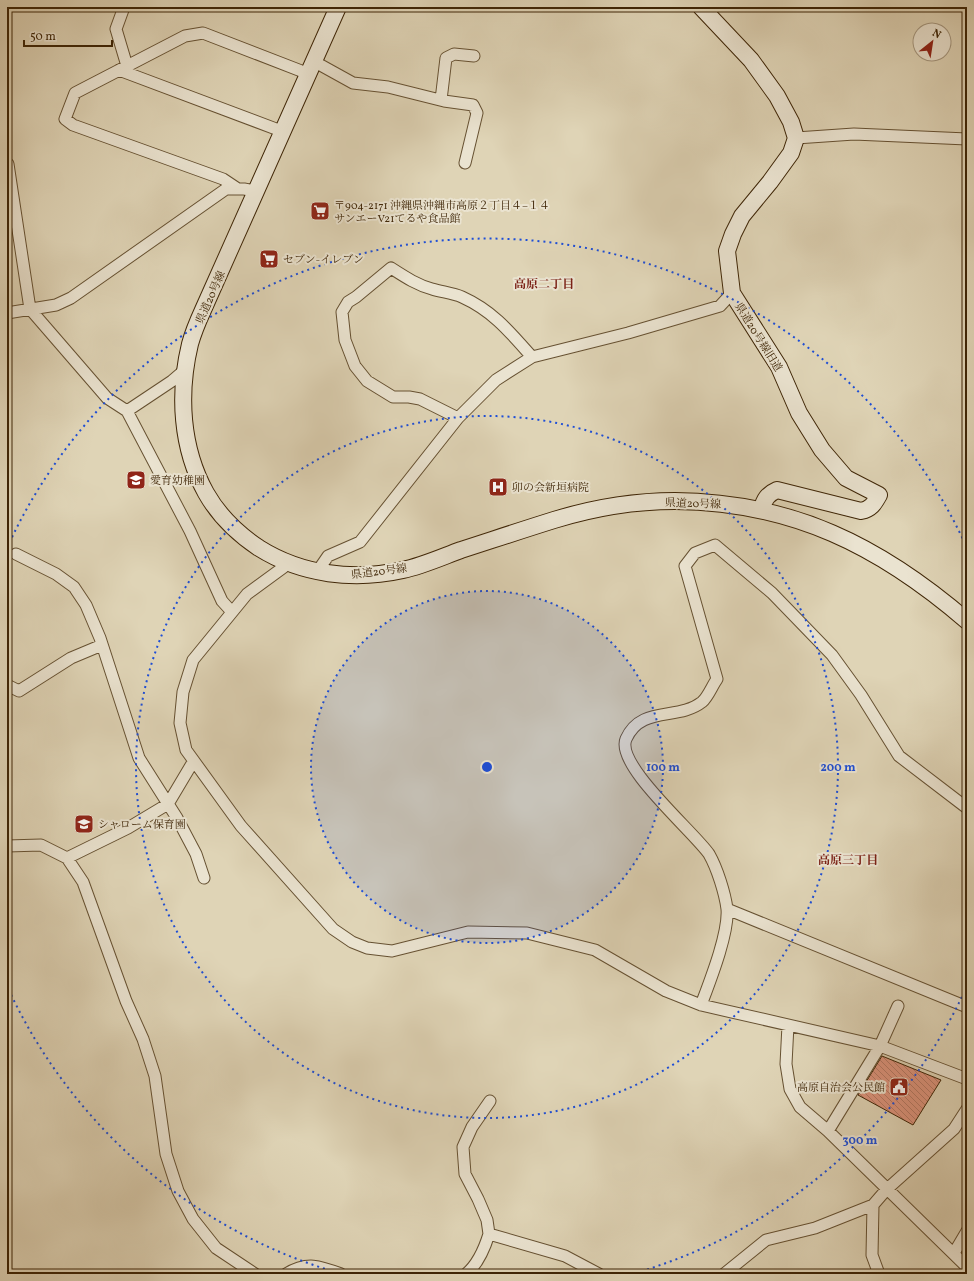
<svg xmlns="http://www.w3.org/2000/svg" width="974" height="1281" viewBox="0 0 974 1281" font-family="Vollkorn,'Noto Serif JP',serif">
<defs>
<pattern id="building-back-hatch" width="6" height="6" patternUnits="userSpaceOnUse"><rect width="6" height="6" fill="#dd947d"/><path d="M-1 5l2 2M0 0l6 6M5-1l2 2" fill="none" stroke="#b57964"/></pattern>
</defs>
<rect width="100%" height="100%" fill="#dfd4b6"/>
<filter id="stains"><feTurbulence type="fractalNoise" baseFrequency=".005" numOctaves="4"/><feColorMatrix values="0 0 0 0 .2 0 0 0 0 .09 0 0 0 0 .02 0 0 0 .5 -.17"/></filter>
<radialGradient id="worn" r=".72"><stop offset=".6" stop-color="#630" stop-opacity="0"/><stop offset="1" stop-color="#630" stop-opacity=".3"/></radialGradient>
<path fill="url(#building-back-hatch)" stroke="#3e2506" d="M882 1056 941 1080 913 1125 858 1095Z"/>
<g fill="none" stroke-linecap="round" stroke-linejoin="round">
<defs>
<path id="minor" d="M124 7 116 29 127 66
M315 62 353 83 388 87 444 101 473 105 477 113 465 163
M119 70 284 132
M441 100 446 58 454 54 474 56
M796 138 854 134 967 139
M8 164 30 309 107 398 127 411 190 531 222 601 232 612
M238 189 223 179 73 125 65 119 75 93 185 36 203 33 309 74
M7 313 56 305 71 298 226 189H244L256 191
M127 411 172 381 186 369
M458 418 420 399 409 397H393L367 381 355 366 345 340 342 312 348 302 356 297 391 268C405 277 417 285 432 289 442 292 453 293 462 297 493 311 510 332 532 357
M16 554 56 574 74 587 86 605 100 638 139 758 177 818 196 854 204 878
M288 564 247 594 193 660 183 692 180 723 186 750 241 826 333 929 352 942 367 948 392 951 468 932 527 933 595 950 666 991 701 1005 880 1046 967 1079
M317 572 328 556 360 542 458 418 496 380 532 357 628 333 720 306 732 293
M7 685 19 691 71 658 102 645
M7 846 41 845 67 858 128 828 168 804 193 762
M67 858 83 882 126 1001 143 1039 155 1076 166 1154 178 1191 193 1219 216 1248 255 1274
M727 909 967 1007
M701 1005C710 981 729 933 727 909 725 893 717 868 709 854 694 832 615 765 626 739 641 705 678 721 702 702 708 697 712 686 717 679L685 566 695 553 715 545 772 593 832 655 861 695 899 756 967 808
M788 1025 786 1064 790 1089 800 1107 828 1131 967 1267
M828 1131 880 1046 898 1006
M489 1234 487 1220 478 1199 465 1174 463 1147 472 1127 490 1101
M954 1253 967 1231
M286 1274C307 1261 320 1266 341 1274
M466 1274C477 1265 485 1247 489 1234L565 1256 599 1274
M724 1274 766 1240 815 1228 873 1205
M879 1274 872 1255 873 1205 886 1190 954 1129 967 1109"/>
<path id="secondary" d="M338 7 203 310C198 321 193 333 190 344 178 394 181 448 206 493 219 516 238 534 259 548 302 575 354 581 403 570 422 566 442 557 461 550 492 540 522 530 554 520 593 508 634 501 675 501 792 502 880 546 967 621
M701 7 751 60 777 96 791 122 796 138 791 153 770 182 742 216 733 234 727 251 732 293 779 367 799 413 822 450 846 478 879 495C874 504 871 509 861 511L777 490C768 494 764 499 762 509"/>
</defs>
<use href="#minor" stroke="#665132" stroke-width="13"/>
<use href="#secondary" stroke="#3e2506" stroke-width="18"/>
<use href="#minor" stroke="#eae3d0" stroke-width="11"/>
<use href="#secondary" stroke="#eae3d0" stroke-width="16"/>
</g>
<circle cx="487" cy="767" r="176" fill="#1d4ed8" fill-opacity=".12"/>
<g fill="none" stroke="#1d4ed8" stroke-width="2" stroke-dasharray="2 4">
<circle cx="487" cy="767" r="176"/>
<circle cx="487" cy="767" r="351"/>
<path d="M967 986A527 527 0 0 1 632 1274M342 1274A527 527 0 0 1 7 986M7 548A527 527 0 0 1 967 548"/>
</g>
<defs>
<symbol id="supermarket-square" viewBox="-11 -11 22 22"><rect x="-9" y="-9" width="18" height="18" rx="4" fill="#8f2418" stroke="#eae3d0"/><path d="M-6-5.5h2.5l.6 2H6L4.5 2H-2.5L-4.4-4H-6ZM-1.5 3.2a1.3 1.3 0 1 0 .1 0ZM3 3.2a1.3 1.3 0 1 0 .1 0Z" fill="#fff"/></symbol>
<symbol id="school-square" viewBox="-11 -11 22 22"><rect x="-9" y="-9" width="18" height="18" rx="4" fill="#8f2418" stroke="#eae3d0"/><path d="M0-5L7-2L0 1L-7-2ZM-4 1L0 2.5L4 1V4Q0 6-4 4Z" fill="#fff"/></symbol>
<symbol id="hospital-square" viewBox="-11 -11 22 22"><rect x="-9" y="-9" width="18" height="18" rx="4" fill="#8f2418" stroke="#eae3d0"/><path d="M-5-5h3v3.5h4V-5h3V5h-3V1.5h-4V5h-3Z" fill="#fff"/></symbol>
<symbol id="civic-square" viewBox="-11 -11 22 22"><rect x="-9" y="-9" width="18" height="18" rx="4" fill="#8f2418" stroke="#eae3d0"/><path d="M-.6-6.5H3V-4.5H.6V-3L4-1V1h2V6H-6V1h2V-1L-.6-3ZM-1.2 2.5V6h2.4V2.5Z" fill="#fff"/></symbol>
</defs>
<g fill-rule="evenodd">
<use href="#supermarket-square" x="309" y="200" width="22" height="22"/>
<use href="#supermarket-square" x="258" y="248" width="22" height="22"/>
<use href="#school-square" x="125" y="469" width="22" height="22"/>
<use href="#hospital-square" x="487" y="476" width="22" height="22"/>
<use href="#school-square" x="73" y="813" width="22" height="22"/>
<use href="#civic-square" x="888" y="1076" width="22" height="22"/>
</g>
<g text-anchor="middle" stroke-width="4" stroke-linejoin="round" paint-order="stroke">
<g font-size="11" fill="#3e2506" stroke="#eae3d0" text-anchor="start">
<text x="334" y="209">〒904-2171 沖縄県沖縄市高原２丁目４−１４<tspan x="334" dy="13">サンエーV21てるや食品館</tspan></text>
<text x="283" y="263">セブン-イレブン</text>
<text x="150" y="484">愛育幼稚園</text>
<text x="512" y="491">卯の会新垣病院</text>
<text x="98" y="828">シャローム保育園</text>
<text x="885" y="1091" text-anchor="end">高原自治会公民館</text>
</g>
<g font-size="11" fill="#3e2506" stroke="#eae3d0">
<text transform="translate(210 297) rotate(-66)" y="4">県道20号線</text>
<text transform="translate(759 337) rotate(58)" y="4">県道20号線旧道</text>
<text transform="translate(693 503) rotate(2)" y="4">県道20号線</text>
<text transform="translate(379 571) rotate(-7)" y="4">県道20号線</text>
</g>
<g font-size="12" font-weight="bold" fill="#7a1f14" stroke="#eae3d0">
<text x="544" y="288">高原二丁目</text>
<text x="848" y="864">高原三丁目</text>
</g>
</g>
<circle cx="487" cy="767" r="6" fill="#1d4ed8" stroke="#eae3d0" stroke-width="2"/>
<g font-size="12" text-anchor="middle" font-weight="bold" fill="#1d4ed8" stroke="#eae3d0" stroke-width="4" stroke-linejoin="round" paint-order="stroke">
<text x="663" y="771">100 m</text>
<text x="838" y="771">200 m</text>
<text x="860" y="1144">300 m</text>
</g>
<rect width="974" height="1281" fill="none" stroke="#dfd4b6" stroke-width="24"/>
<rect x="8" y="8" width="958" height="1265" fill="none" stroke="#3e2506" stroke-width="2"/>
<rect x="12" y="12" width="950" height="1257" fill="none" stroke="#3e2506"/>
<g transform="translate(932 42) rotate(30)"><circle r="19" fill="#eae3d0" stroke="#a5977f"/>
<path d="M0-3L7 15L0 10L-7 15Z" fill="#8f2418"/>
<text y="-6" font-size="11" font-weight="bold" text-anchor="middle" fill="#3e2506">N</text>
</g>
<path d="M24 40v6h88v-6" fill="none" stroke="#3e2506" stroke-width="2"/>
<text x="30" y="40" font-size="12" fill="#3e2506" stroke="#eae3d0" stroke-width="3" paint-order="stroke">50 m</text>
<rect width="100%" height="100%" filter="url(#stains)"/>
<rect width="100%" height="100%" fill="url(#worn)"/>
</svg>
